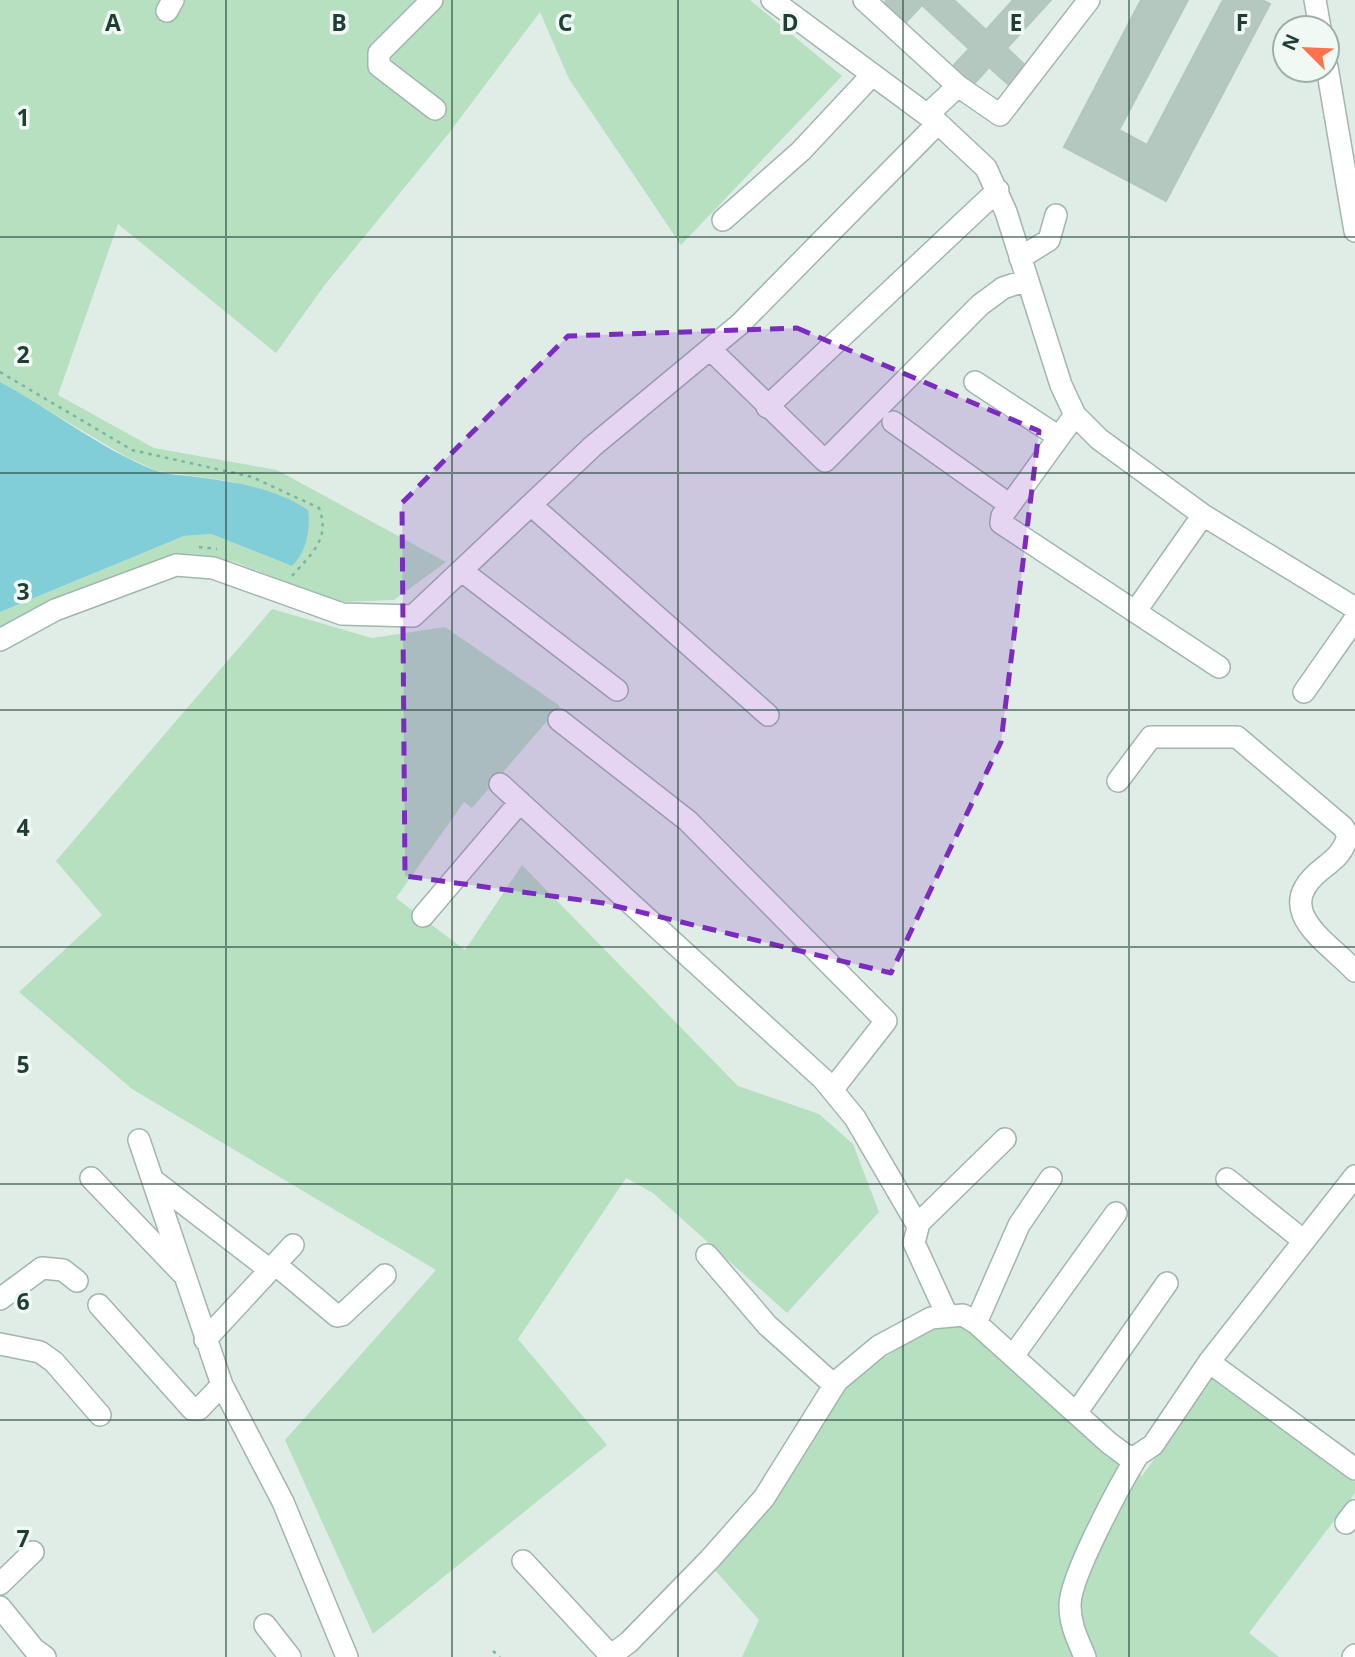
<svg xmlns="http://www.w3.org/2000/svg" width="1355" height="1657" viewBox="0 0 1355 1657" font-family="'Open Sans',sans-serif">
<rect width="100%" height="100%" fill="#e0ede7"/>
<path fill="#b6e0c0" d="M0 0H750L842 76 681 245 569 79 540 12 449 133 324 286 276 353 118 224 58 395 154 448 277 470 446 562 394 600 337 602 235 562 192 554 46 607 0 629V612L184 536 211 534 292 566 271 492 228 481 157 471 125 456 0 382Z
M272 609 372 638 445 627 560 706 472 808 464 802 396 898 465 950 522 865 738 1086 819 1114 853 1144 879 1212 787 1313 653 1193 626 1178 518 1339 607 1445 373 1634 285 1440 436 1270 132 1089 19 992 102 915 56 861Z
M960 1322 1142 1476 1212 1379 1355 1482V1493L1249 1633 1279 1657H742L759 1620 714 1569 855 1377 933 1326Z"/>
<path fill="#82ced8" d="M0 382C52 410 99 448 154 470 167 475 183 475 196 477 235 482 275 488 308 510 311 529 306 553 292 566L211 534 184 536 0 612Z"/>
<path fill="#b5c8c0" stroke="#b2c7be" stroke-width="2" d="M887 0H954L986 30 1013 0H1051L1007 48 1028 68 1011 87 989 67 974 84 953 66 969 49 922 5 906 22 885 2Z
M1141 0H1188L1119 130 1147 145 1223 0H1262L1270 4 1166 201 1064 147Z"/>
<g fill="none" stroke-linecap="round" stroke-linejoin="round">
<defs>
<path id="minor" d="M432 0 379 53V66L435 109
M772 0 938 123 986 168 1006 212 1061 385 1075 415 1099 439 1203 515 1355 608
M864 0 958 86 1000 115 1089 0
M1315 0 1320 28
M167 11 173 0
M1327 67 1355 231
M927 115 958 86
M723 220 801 151 872 75
M1020 258 1049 240 1056 215
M710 349 825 461 980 305 1003 288 1027 280
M975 382 1059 437
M767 407 998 190
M1075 415 1002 516 1001 523 1219 667
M893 422 1010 505
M531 505 768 715
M462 571 617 690
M1135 612 1203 515
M0 640 55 610 176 565 213 568 342 614 413 616 593 446 740 324 938 123
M1304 692 1355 619
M559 720 688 821 886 1021 832 1090
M1118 781 1151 737H1237L1343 827 1348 835C1344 852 1335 859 1322 869 1270 910 1326 940 1355 971
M500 784 823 1079 855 1118 918 1226
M423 916 520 802
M139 1140 222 1385 283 1502 347 1657
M91 1178 182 1273
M1227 1179 1304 1241
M153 1180 270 1270
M707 1255 767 1325 834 1385
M275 1264 337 1316 342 1315 385 1275
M0 1299 42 1268 63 1270 77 1281
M99 1305 192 1409H199L222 1385
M947 1315 914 1243 919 1223 1005 1139
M976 1323 1019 1225 1051 1178
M205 1340 293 1245
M0 1344 40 1352 54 1362 100 1415
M1013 1356 1116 1213
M1209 1362 1355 1469
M1076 1413 1167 1283
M1346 1523 1355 1511
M523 1561 611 1656
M0 1584 33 1552
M0 1607 34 1649 45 1657
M265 1625 290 1657
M609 1657 629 1642 710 1559 764 1498 837 1381 879 1346 931 1318 963 1315 976 1323 1109 1443 1128 1457 1138 1455 1153 1445 1209 1362 1355 1176
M1085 1657C1078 1640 1070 1625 1070 1606 1069 1578 1122 1481 1138 1455
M1353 1657 1355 1655"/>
</defs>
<use href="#minor" stroke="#a2b5ae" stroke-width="24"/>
<path stroke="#7db4a1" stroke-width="2.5" stroke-dasharray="3.5 5" stroke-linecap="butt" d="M0 372 132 450 252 477 319 508C331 539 311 554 292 576
M199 547 217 549
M493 1651 500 1657"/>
<use href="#minor" stroke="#fff" stroke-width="21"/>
</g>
<path fill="#7b2cbf" fill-opacity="0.2" stroke="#7b2cbf" stroke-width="5" stroke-dasharray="14 9" stroke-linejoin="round" d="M797 328 1039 431 1001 742 891 973 603 903 405 876 402 503 568 336Z"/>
<path fill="none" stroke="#1f3f35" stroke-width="2" stroke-opacity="0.55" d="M226 0V1657M452 0V1657M678 0V1657M903 0V1657M1129 0V1657M0 237H1355M0 473H1355M0 710H1355M0 947H1355M0 1184H1355M0 1420H1355"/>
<g font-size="23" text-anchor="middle" font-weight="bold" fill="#1f3f35" stroke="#f1f9f5" stroke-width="7" stroke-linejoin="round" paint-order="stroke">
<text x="113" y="31">A</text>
<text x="339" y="31">B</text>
<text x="565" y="31">C</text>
<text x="790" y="31">D</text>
<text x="1016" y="31">E</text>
<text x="1242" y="31">F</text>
<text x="23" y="126">1</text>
<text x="23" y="363">2</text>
<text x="23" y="600">3</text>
<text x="23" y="836">4</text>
<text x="23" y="1073">5</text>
<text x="23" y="1310">6</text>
<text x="23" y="1547">7</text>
</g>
<g transform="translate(1306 49) rotate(294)"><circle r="33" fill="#f1f9f5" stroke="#9dafa8" stroke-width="2"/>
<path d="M0-5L12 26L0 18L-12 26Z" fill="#ff724c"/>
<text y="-10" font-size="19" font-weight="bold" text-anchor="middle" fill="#1f3f35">N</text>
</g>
</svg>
